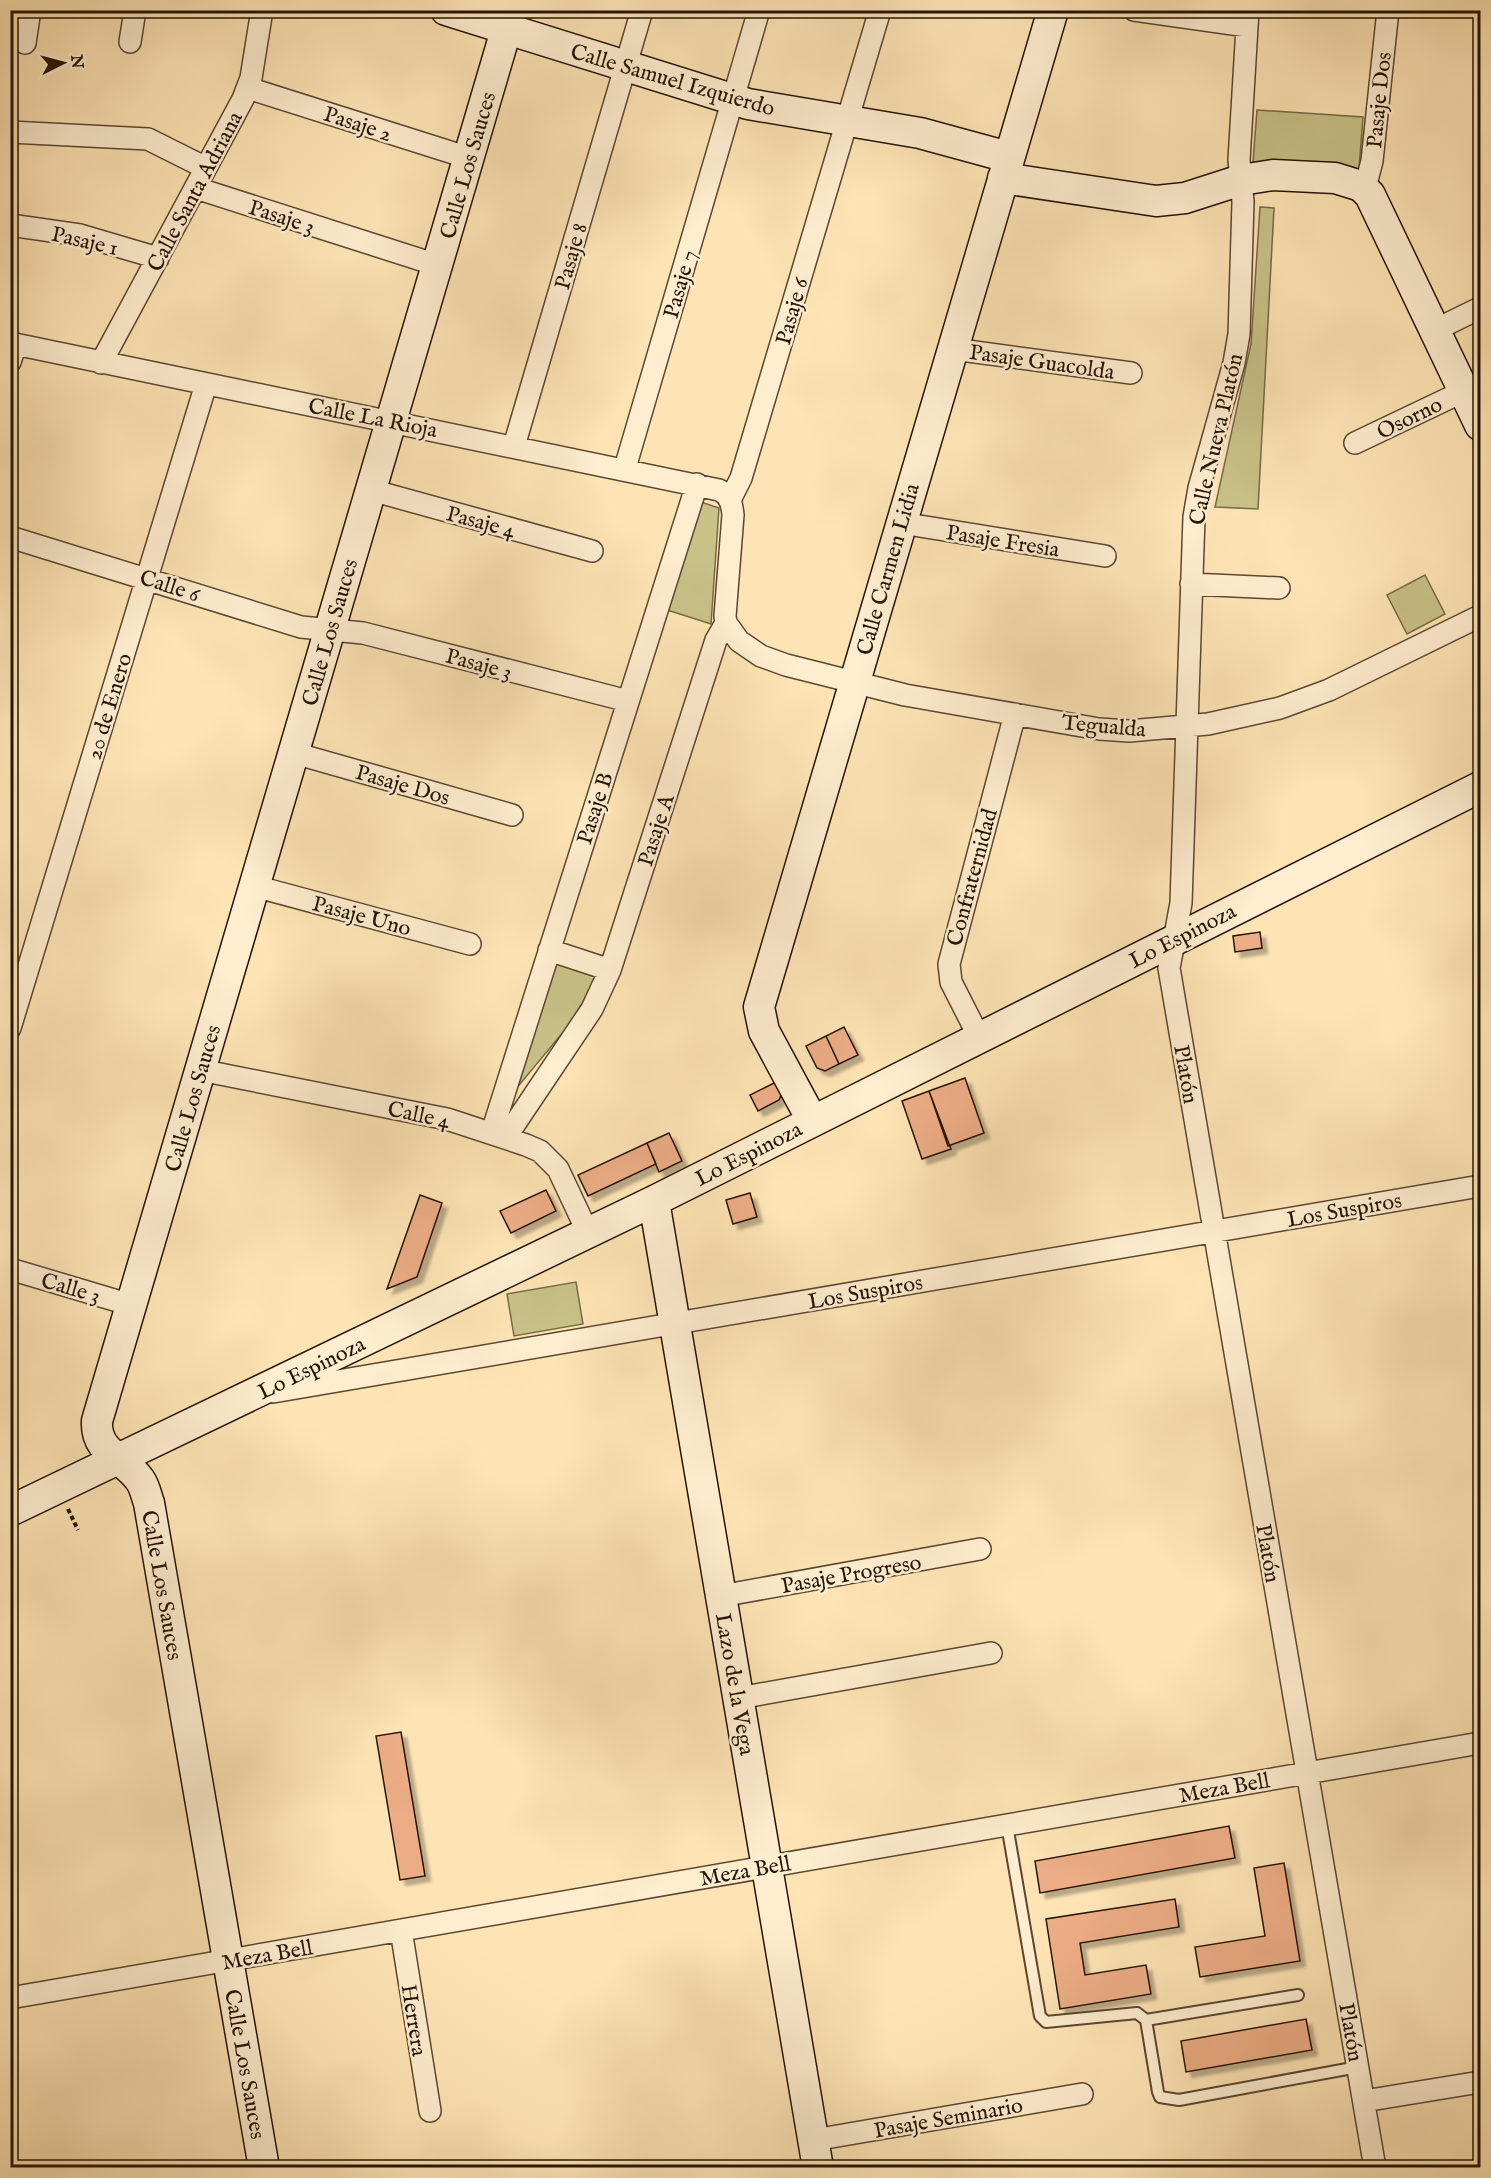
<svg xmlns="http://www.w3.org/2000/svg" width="1491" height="2178" viewBox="0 0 1491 2178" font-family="'IM FELL English',serif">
<defs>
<filter id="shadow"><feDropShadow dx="5.5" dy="5.5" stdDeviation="1.5" flood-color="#0004"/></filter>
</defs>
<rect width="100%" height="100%" fill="#fee4b5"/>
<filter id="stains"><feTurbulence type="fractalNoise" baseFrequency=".00333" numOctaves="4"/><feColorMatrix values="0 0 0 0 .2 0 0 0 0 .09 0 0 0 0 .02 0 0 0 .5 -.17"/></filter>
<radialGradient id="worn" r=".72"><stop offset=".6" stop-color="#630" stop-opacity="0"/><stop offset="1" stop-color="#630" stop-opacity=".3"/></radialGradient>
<path fill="#c8c188" stroke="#766a46" stroke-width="1.5" d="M1257 110 1363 117 1359 169 1253 162Z
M1260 207 1274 208 1258 509 1215 507 1251 344Z
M698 501 719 508 711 624 664 609Z
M1425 575 1445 614 1407 634 1387 595Z
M553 958 599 975 589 1001 505 1102Z
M576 1282 583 1324 514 1336 507 1294Z"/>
<path fill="#ecad86" stroke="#251305" stroke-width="1.5" filter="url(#shadow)" d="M1260 932 1262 948 1235 952 1233 936Z
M844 1027 858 1055 839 1064 826 1036Z
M826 1036 839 1064 825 1071 817 1068 806 1046Z
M965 1078 984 1133 948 1146 929 1091Z
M776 1082 782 1093 779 1100 758 1111 750 1095Z
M929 1091 951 1149 922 1159 902 1101Z
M669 1133 682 1161 659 1172 647 1143Z
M647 1143 656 1164 588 1196 578 1175Z
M546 1190 556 1211 511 1233 500 1211Z
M750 1193 757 1217 733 1224 726 1200Z
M420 1195 442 1203 417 1277 387 1289Z
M401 1732 425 1876 400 1880 376 1736Z
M1229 1826 1235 1858 1040 1893 1035 1861Z
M1284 1863 1300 1961 1200 1977 1195 1947 1265 1936 1254 1868Z
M1175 1899 1179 1927 1080 1943 1085 1975 1146 1965 1151 1994 1060 2009 1046 1919Z
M1306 2019 1312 2050 1186 2072 1181 2041Z"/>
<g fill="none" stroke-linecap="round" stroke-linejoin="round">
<defs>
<path id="lane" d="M1007 1825 1040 2016 1046 2022 1137 2013 1146 2020 1158 2092 1160 2097 1179 2100 1358 2067
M1146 2020 1298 1995"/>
<path id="street" d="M1134 10 1247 26
M1248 10 1239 160 1243 202 1239 334 1234 363 1199 488 1194 517 1181 903 1169 968 1375 2168
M130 42 135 10
M25 43 30 10
M248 88 469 158
M10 132 148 139 206 168
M196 188 437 265
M1365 188 1372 161 1388 10
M10 225 80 235 158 258
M1435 330 1480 308
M10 343 719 490C730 495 732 504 733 515L725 616 726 623 739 641 761 656 786 665 905 695 1099 729 1129 731 1208 724 1280 708 1329 690 1480 616
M953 349 1131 373
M10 362 16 344
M101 363 243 99 251 78 262 10
M1355 443 1464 391
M514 446 642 10
M625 468 759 10
M371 490 592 551
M730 500 741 478 880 10
M901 523 1105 556
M10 537 301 627 363 633 628 701
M1191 584 1279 588
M294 753 512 815
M254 886 470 944
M549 950 610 970
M10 1028 206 384
M979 1037 951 982 949 964 1015 714
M200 1070 447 1119 526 1145 540 1151 558 1169 588 1233
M492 1132 697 484
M506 1137 592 1009 610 970 716 640 726 623
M10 1269 131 1305
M273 1392 1480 1186
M721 1596 980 1549
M739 1698 991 1653
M401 1930 430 2111
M10 1998 1480 1743
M1364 2101 1480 2082
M814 2140 1082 2094"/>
<path id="secondary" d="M446 10 748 104 920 133 1008 157
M1003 178 1156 201 1185 198 1241 180 1273 175 1335 178 1361 186 1370 195 1480 425
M812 1120 764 1031 759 1007 1053 10
M654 1201 818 2168
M10 1511 654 1201 1480 787
M264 2168 149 1503C146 1495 145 1487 140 1480 125 1458 95 1453 97 1421L512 10"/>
</defs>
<use href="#lane" stroke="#5b4731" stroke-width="14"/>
<use href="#street" stroke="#5b4731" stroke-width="24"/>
<use href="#secondary" stroke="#251305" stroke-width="33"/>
<path stroke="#251305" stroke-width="4" stroke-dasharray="4.5 3" stroke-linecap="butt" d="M68 1509 78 1530"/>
<use href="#lane" stroke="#feedcf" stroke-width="10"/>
<use href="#street" stroke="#feedcf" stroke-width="21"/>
<use href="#secondary" stroke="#feedcf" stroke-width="30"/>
</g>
<g text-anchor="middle" stroke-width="5" stroke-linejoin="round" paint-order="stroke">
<g font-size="22" fill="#251305" stroke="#feedcf">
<text transform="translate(673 79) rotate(16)" y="8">Calle Samuel Izquierdo</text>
<text transform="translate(1378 100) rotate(-84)" y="8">Pasaje Dos</text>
<text transform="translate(358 123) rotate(18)" y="8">Pasaje 2</text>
<text transform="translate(467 165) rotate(-74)" y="8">Calle Los Sauces</text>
<text transform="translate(194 191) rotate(-62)" y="8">Calle Santa Adriana</text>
<text transform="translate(282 216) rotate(18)" y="8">Pasaje 3</text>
<text transform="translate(85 240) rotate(13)" y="8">Pasaje 1</text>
<text transform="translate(570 256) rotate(-74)" y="8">Pasaje 8</text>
<text transform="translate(679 284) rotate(-74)" y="8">Pasaje 7</text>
<text transform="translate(791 311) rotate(-74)" y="8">Pasaje 6</text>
<text transform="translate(1042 361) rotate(8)" y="8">Pasaje Guacolda</text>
<text transform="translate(373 417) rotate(11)" y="8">Calle La Rioja</text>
<text transform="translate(1409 417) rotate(-26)" y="8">Osorno</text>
<text transform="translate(1215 439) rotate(-77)" y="8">Calle Nueva Platón</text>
<text transform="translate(481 521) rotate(15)" y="8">Pasaje 4</text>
<text transform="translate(1003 540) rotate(9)" y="8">Pasaje Fresia</text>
<text transform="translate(887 569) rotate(-74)" y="8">Calle Carmen Lidia</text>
<text transform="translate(170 585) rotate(18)" y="8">Calle 6</text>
<text transform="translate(329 632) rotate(-74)" y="8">Calle Los Sauces</text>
<text transform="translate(479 663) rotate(15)" y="8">Pasaje 3</text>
<text transform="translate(108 706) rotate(-73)" y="8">20 de Enero</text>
<text transform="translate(1104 725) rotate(5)" y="8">Tegualda</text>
<text transform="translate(403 784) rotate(16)" y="8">Pasaje Dos</text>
<text transform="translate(594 808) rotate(-72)" y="8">Pasaje B</text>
<text transform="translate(655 830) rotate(-72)" y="8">Pasaje A</text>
<text transform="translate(971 877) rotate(-75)" y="8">Confraternidad</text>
<text transform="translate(362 915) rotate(15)" y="8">Pasaje Uno</text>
<text transform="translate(1182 935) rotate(-27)" y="8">Lo Espinoza</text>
<text transform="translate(1187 1074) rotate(80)" y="8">Platón</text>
<text transform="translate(192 1098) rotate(-74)" y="8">Calle Los Sauces</text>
<text transform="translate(419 1114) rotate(12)" y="8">Calle 4</text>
<text transform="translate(748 1153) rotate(-27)" y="8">Lo Espinoza</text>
<text transform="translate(1344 1209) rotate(-10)" y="8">Los Suspiros</text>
<text transform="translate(71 1287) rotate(16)" y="8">Calle 3</text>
<text transform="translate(865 1291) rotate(-10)" y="8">Los Suspiros</text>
<text transform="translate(311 1367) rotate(-26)" y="8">Lo Espinoza</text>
<text transform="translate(1269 1553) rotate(80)" y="8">Platón</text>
<text transform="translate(851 1573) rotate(-10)" y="8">Pasaje Progreso</text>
<text transform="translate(163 1585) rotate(80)" y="8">Calle Los Sauces</text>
<text transform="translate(736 1684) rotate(80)" y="8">Lazo de la Vega</text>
<text transform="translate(1224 1787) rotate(-10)" y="8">Meza Bell</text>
<text transform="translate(745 1870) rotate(-10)" y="8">Meza Bell</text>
<text transform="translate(267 1954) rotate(-10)" y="8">Meza Bell</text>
<text transform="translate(415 2020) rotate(81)" y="8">Herrera</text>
<text transform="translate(1352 2032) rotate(80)" y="8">Platón</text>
<text transform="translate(246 2064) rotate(80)" y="8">Calle Los Sauces</text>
<text transform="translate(948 2117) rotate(-10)" y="8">Pasaje Seminario</text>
</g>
</g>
<rect width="1491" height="2178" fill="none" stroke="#fee4b5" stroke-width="36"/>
<rect x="12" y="12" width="1467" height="2154" fill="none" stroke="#251305" stroke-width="3"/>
<rect x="18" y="18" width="1455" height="2142" fill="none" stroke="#251305" stroke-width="1.5"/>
<g transform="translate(63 63) rotate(84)" stroke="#feedcf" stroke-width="4.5" paint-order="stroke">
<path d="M0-4.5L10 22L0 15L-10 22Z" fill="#251305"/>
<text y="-9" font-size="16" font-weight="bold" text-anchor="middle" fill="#251305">N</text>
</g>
<rect width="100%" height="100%" filter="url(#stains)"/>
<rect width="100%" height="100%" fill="url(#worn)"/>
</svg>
